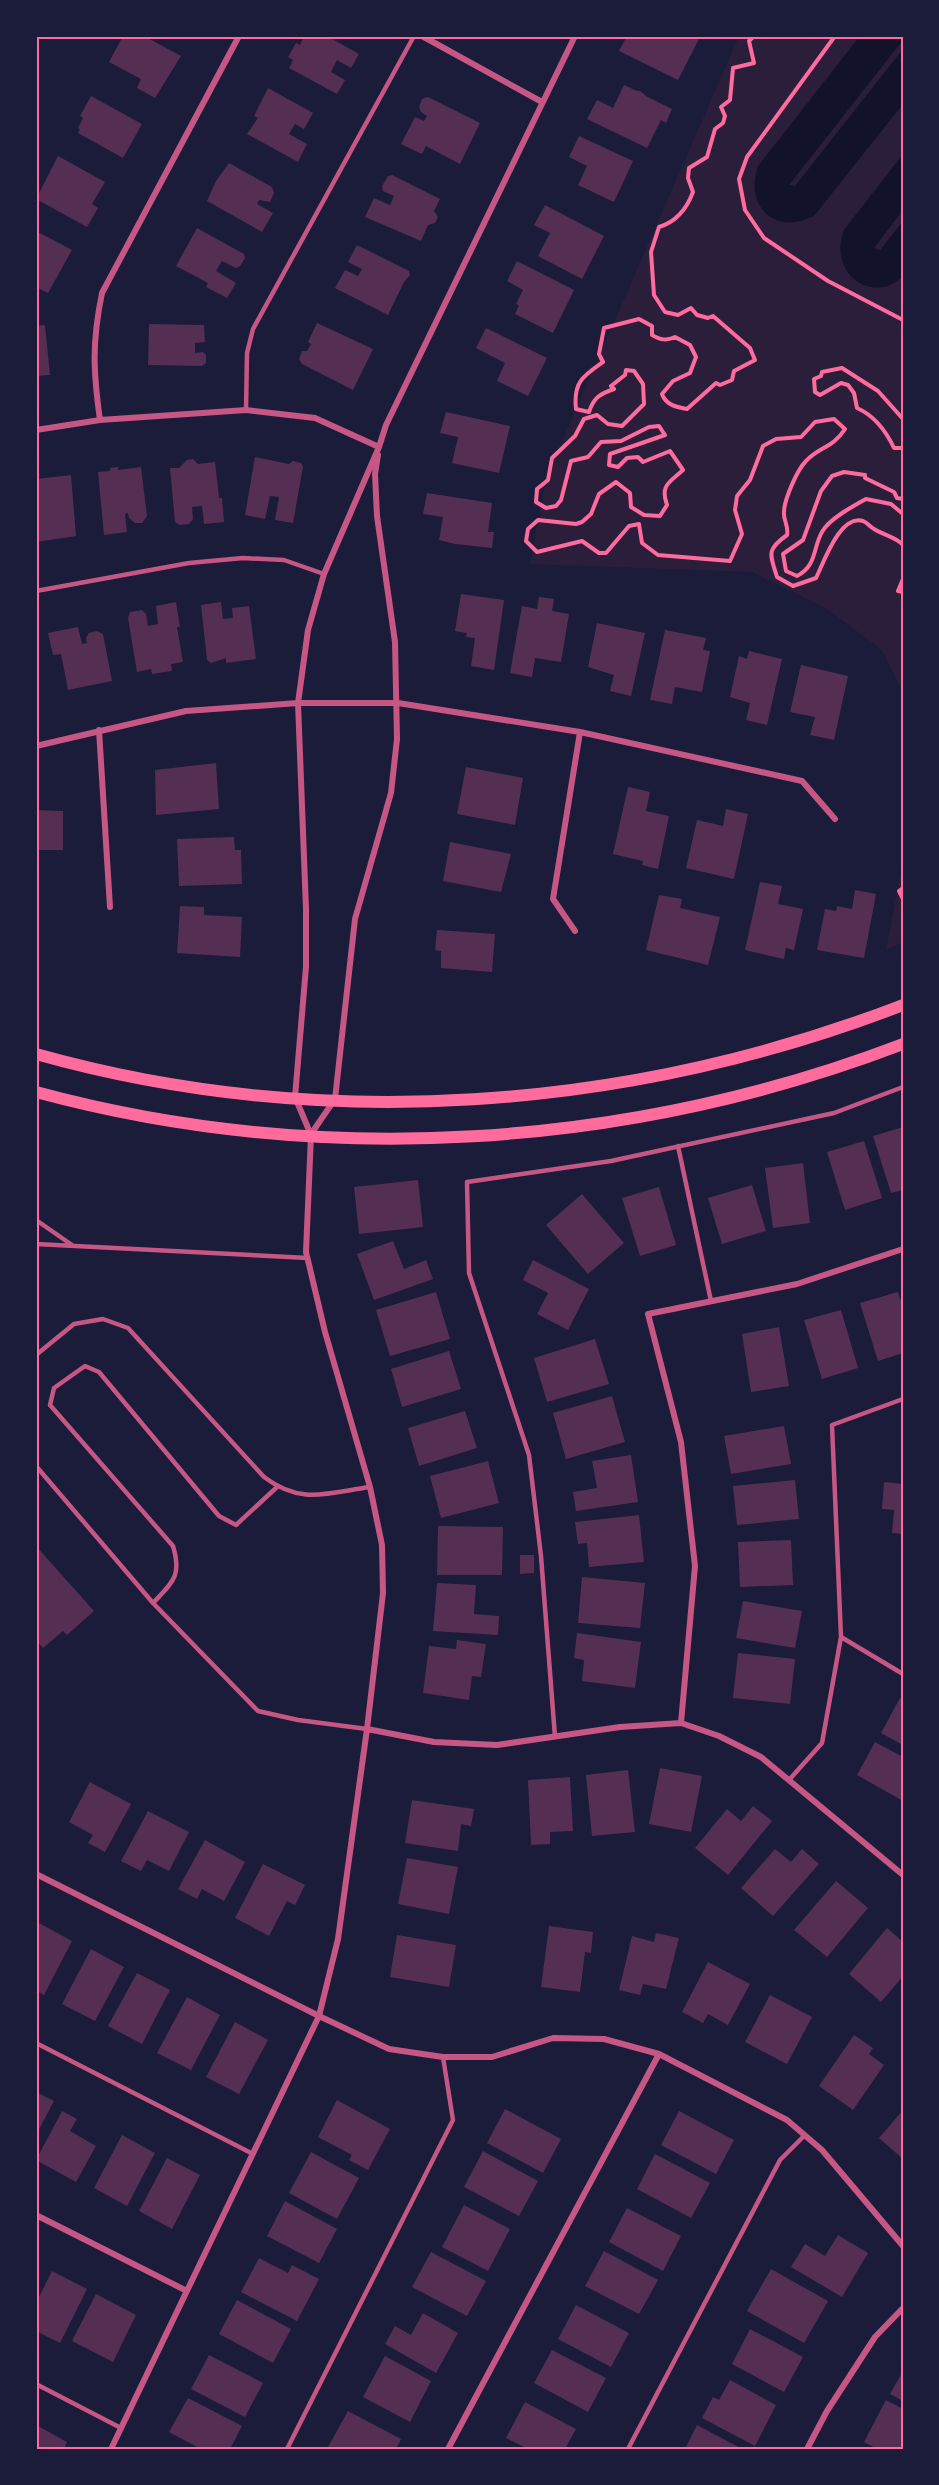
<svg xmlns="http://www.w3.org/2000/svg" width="939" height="2485" viewBox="0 0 939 2485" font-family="'Roboto Condensed',sans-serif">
<rect width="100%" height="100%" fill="#1b1b3a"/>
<path fill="#2a1e3b" d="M739 36H903V693L882 650 827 609 752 572 530 564 546 478Z
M903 861V942L886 950Z"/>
<path fill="#12122b" d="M860 36H903V40L789 185 795 186 903 49V104L814 216C775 236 744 206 758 166Z
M903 154V210L874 248 880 250 903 221V276C874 306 827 274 844 230Z"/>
<path fill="#542f53" d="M123 36H144L181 56 155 98 137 88 141 79 109 62Z
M304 36H327L359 54 351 68 337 60 331 72 345 80 337 94 289 68 293 60 288 57 296 43 300 45Z
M627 36H640L644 38 646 36 700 37 678 80 619 51Z
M624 85 637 91H640L646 96 672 109 666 123 661 120 647 148 587 119 597 100 613 108Z
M268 88 313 113 304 129 295 124 289 134 307 144 298 162 247 134 258 118 254 116Z
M91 96 142 124 123 158 78 133 80 129 78 128 83 118 80 116Z
M428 97 480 123 460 164 426 146 422 154 401 144 415 117 424 121 427 116 421 112 419 107 422 99Z
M579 136 633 161 614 202 578 185 587 166 569 157Z
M58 156 105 182 92 204 98 208 87 227 36 199Z
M229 163 272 187 274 193 270 202 259 200 257 204 273 213 262 232 207 201 216 181Z
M392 175 440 199 434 211 438 217 435 223 428 225 421 241 365 217 374 198 390 205 394 196 383 191 382 186 388 176Z
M545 205 604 236 582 279 538 256 550 233 534 225Z
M197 228 244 254 245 258 240 266 236 268 222 261 216 271 236 283 227 298 206 287 208 283 176 266Z
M36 231 72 250 48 293 36 287Z
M357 245 409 271 410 275 404 282 388 315 335 288 345 270 358 276 362 269 348 262Z
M517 261 574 290 553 333 515 314 519 305 516 304 523 290 507 281Z
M317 323 373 349 353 390 302 364 299 359 302 351H307L311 344 308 342Z
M149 324 204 325 205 342 195 343V353L203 352 206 355V363L202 366 148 365Z
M45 325 50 375 36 376V326Z
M486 328 547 358 528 396 497 381 505 363 476 348Z
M446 412 510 426 499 473 452 463 458 437 440 433Z
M255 457 289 464 293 461 301 463 303 467 293 523 275 520 279 497 270 496 265 519 245 515Z
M193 459 198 464 215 462 219 498H222L224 522 204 524 202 506 192 507 193 519 189 524 180 525 175 522 170 468H179L187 460Z
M118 467V470L141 467 147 516 142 523H135L129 518 128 513 125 514 127 532 104 535 98 472 110 471V468Z
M71 475 76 536 36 542V479Z
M427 493 492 503 488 532H494L492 548 455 544 439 540 443 517 423 514Z
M461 594 504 600 494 670 471 666 475 638 466 637 467 633 455 631Z
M539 597 554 599 552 611 569 614 561 662 535 658 532 677 510 673 522 606 537 609Z
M176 602 180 627H177L183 662 171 664 172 671 152 674 151 669 137 672 128 618 130 612 142 610 146 614 148 626 158 624 156 606Z
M221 602 223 619 233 618 232 608 249 606 256 659 226 663V658L211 663 207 660 201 605Z
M597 623 645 633 631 696 610 691 614 675 588 667Z
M78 627 82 644 87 643 86 638 89 633 97 631 103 634 112 681 68 690 61 654 53 655 48 633Z
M665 630 706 638 703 650 710 651 702 692 675 687 672 704 650 700Z
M749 651 782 659 767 725 746 720 750 703 730 697 739 656 747 659Z
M801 665 848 676 834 740 810 735 815 717 790 712Z
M216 763 219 809 156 815 155 770Z
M466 767 523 778 515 825 457 814Z
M628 787 650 792 646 811 669 816 658 869 642 865 643 861 613 854Z
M726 809 748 814 734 879 686 868 697 820 723 826Z
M36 810 63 811V850H36Z
M234 837 235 850H241L242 884 179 886 177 839Z
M450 842 511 854 501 892 443 881Z
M760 882 782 886 778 904 803 909 794 950 786 948 784 959 745 950Z
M855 890 876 894 864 958 817 950 825 909 836 911 837 906 852 909Z
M659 895 682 899 680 908 720 917 708 965 646 950Z
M180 906 204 907V915L242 917 240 957 177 953Z
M437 930 495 934 492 972 441 968V951L435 950Z
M903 1127V1190L891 1193 873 1136Z
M864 1141 882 1198 845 1210 827 1152Z
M803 1163 810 1223 773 1228 765 1168Z
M418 1180 423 1227 359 1234 354 1187Z
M752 1185 766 1231 722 1244 708 1198Z
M659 1187 676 1245 640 1256 622 1198Z
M582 1194 624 1243 588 1274 546 1225Z
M393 1241 404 1269 426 1260 433 1279 374 1300 357 1254Z
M533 1260 589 1289 568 1330 537 1314 548 1293 523 1280Z
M436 1292 450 1339 390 1356 376 1310Z
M898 1292 903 1308V1353L878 1361 860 1303Z
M841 1310 858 1368 822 1379 804 1320Z
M779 1327 789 1386 751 1392 742 1334Z
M595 1339 609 1384 547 1402 534 1358Z
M449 1351 461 1389 402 1407 391 1369Z
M612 1396 625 1442 566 1459 553 1413Z
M465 1411 477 1448 419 1466 408 1428Z
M784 1426 791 1464 731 1474 724 1436Z
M631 1455 638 1502 576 1511 573 1492 597 1488 592 1461Z
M488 1461 499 1503 441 1518 430 1476Z
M795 1480 799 1519 737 1525 733 1486Z
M884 1482 903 1484V1534L892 1533 894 1510 882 1509Z
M639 1515 644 1562 589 1567 587 1543 578 1544 575 1522Z
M438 1526 503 1527 502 1575H437Z
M791 1540 793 1585 740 1587 738 1542Z
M36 1546 94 1611 67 1635 63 1631 43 1648 36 1640Z
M520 1555H534V1573L520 1574Z
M582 1577 645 1583 640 1628 578 1623Z
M437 1583 476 1585 474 1614 499 1616 498 1635 433 1631Z
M743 1601 802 1611 795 1648 736 1638Z
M577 1633 641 1642 635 1688 582 1681 584 1660 574 1658Z
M457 1640 486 1644 481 1677 472 1676 469 1700 423 1693 429 1646 456 1649Z
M738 1653 795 1659 790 1704 733 1698Z
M900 1698 903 1699V1745L881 1733Z
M875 1742 903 1757V1801L857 1775Z
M660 1768 702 1776 691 1832 649 1824Z
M628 1770 635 1832 592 1836 586 1775Z
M570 1777 573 1831 550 1832V1844L531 1845 528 1780Z
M90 1782 131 1804 105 1852 88 1843 93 1835 69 1822Z
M412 1800 474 1809 471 1826 461 1824 458 1851 405 1843Z
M753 1806 772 1821 728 1875 695 1848 727 1809 741 1821Z
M148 1811 189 1832 169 1871 147 1860 141 1871 121 1861Z
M205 1840 245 1862 224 1901 202 1889 197 1899 178 1889Z
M775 1849 791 1862 802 1849 819 1864 773 1916 741 1888Z
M407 1858 458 1867 449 1914 398 1904Z
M263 1864 305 1885 295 1905 287 1901 269 1936 235 1918Z
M836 1881 868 1908 827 1957 794 1930Z
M39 1923 72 1941 44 1995 36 1991V1929Z
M549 1926 593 1932 591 1953 585 1952 580 1992 541 1987Z
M887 1928 903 1942V1976L881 2002 849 1974Z
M656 1933 679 1938 666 1989 643 1984 640 1995 619 1990 632 1936 654 1942Z
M397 1935 456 1945 449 1987 390 1977Z
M91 1949 124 1967 95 2021 62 2004Z
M708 1962 750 1984 728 2025 708 2014 703 2023 682 2012Z
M137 1973 170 1990 142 2044 108 2026Z
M770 1995 812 2017 787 2064 745 2042Z
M187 1997 220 2015 191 2070 157 2053Z
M235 2022 268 2040 239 2094 206 2077Z
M854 2035 873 2048 869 2054 884 2065 853 2110 819 2086Z
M36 2092 54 2101 36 2135Z
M337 2100 390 2129 368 2170 349 2160 352 2155 318 2137Z
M505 2109 561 2139 543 2173 487 2143Z
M903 2110V2159L879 2138Z
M62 2111 77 2119 70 2131 96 2146 76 2182 36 2160Z
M679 2111 734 2140 716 2174 661 2145Z
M122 2135 155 2153 127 2206 94 2188Z
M483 2151 538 2181 519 2216 464 2187Z
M311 2152 359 2178 337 2219 289 2193Z
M655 2154 710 2183 691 2218 637 2189Z
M167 2158 200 2175 172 2229 139 2211Z
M285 2201 337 2229 319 2263 267 2236Z
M464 2205 510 2229 488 2271 442 2247Z
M627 2208 681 2236 663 2271 609 2242Z
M838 2235 868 2253 842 2297 791 2267 805 2244 825 2256Z
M604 2251 658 2280 639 2314 585 2286Z
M431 2252 486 2281 467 2316 412 2287Z
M259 2258 288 2273 292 2265 319 2279 297 2321 241 2292Z
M771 2269 828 2301 804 2343 747 2311Z
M52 2271 87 2289 60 2343 36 2331V2303Z
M96 2294 136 2315 113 2362 72 2341Z
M237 2300 291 2329 273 2363 219 2334Z
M576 2305 629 2333 611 2367 558 2339Z
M423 2313 458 2333 436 2373 385 2344 395 2326 411 2335Z
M750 2329 803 2357 784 2392 732 2364Z
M552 2350 606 2378 588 2412 534 2383Z
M209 2355 263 2383 245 2417 191 2389Z
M385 2356 431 2381 410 2422 363 2397Z
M903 2371V2401L890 2394Z
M730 2380 776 2405 755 2446 702 2418 713 2397 719 2400Z
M188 2398 242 2426 230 2449H201L169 2432Z
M886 2400 903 2409V2449H877L864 2442Z
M525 2402 576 2429 565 2449H528L506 2438Z
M348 2411 401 2439 396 2449H333L328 2447Z
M36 2425 67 2442 64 2449H36Z
M697 2425 742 2449H685Z"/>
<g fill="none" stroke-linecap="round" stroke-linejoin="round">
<path stroke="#ff6b9d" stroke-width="4" d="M754 36 749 41 754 63 733 68 730 100 721 107 725 116 723 123 715 129 707 157 689 168 688 178 693 192C687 208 676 222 659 227L651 252 654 295 665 312 678 315 691 308 697 315 708 318 713 316 750 348 755 360 734 371 732 380 720 385 716 383 687 409C676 407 666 405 662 394L673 381 690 373 696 357 690 345 675 337C666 341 661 340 652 335V326L639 319 604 328 599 354 603 362C583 376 573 382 576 409L589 412C594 397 600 394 614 389L611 386 625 375 626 370 634 371 643 384 644 404 622 426 608 424 597 415 584 419 575 436 552 458 548 480 537 489 536 502 546 508 556 506 561 500 571 461 588 457 601 442 621 441 649 427 659 426 665 435 610 454 609 465 618 467 627 458 638 457 643 462 670 451 683 470C669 483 660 485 667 505L660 516 644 515 631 507 630 493 616 482 599 494 591 514 582 522 576 524 538 520 528 529 526 541 537 552 582 541 599 553H606L629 526 639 524 642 543 658 555 730 561 742 534 735 510 737 496 750 480 763 446 776 439 801 437 815 422 834 419 845 429C833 448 819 447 806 461 797 470 784 500 784 512 783 520 789 526 787 535 766 550 770 554 777 577L793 586 816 578C824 562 840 514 863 521 868 523 870 527 874 529 883 535 896 537 903 545
M835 36 747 157 739 179 745 210 764 238 828 281 903 320
M903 419 878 391 842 368 822 372 821 376 814 379 815 392 820 395 841 383 848 385 854 393 857 408C875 416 886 431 894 448H903
M903 499 897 498 894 492 865 478V475L844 472 832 476 821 491 803 540 783 554 786 571 797 576C817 566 813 547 822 532 829 519 853 506 866 499L891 504 903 514
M903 579 898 591 903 592
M903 888 899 891 903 899"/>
<path stroke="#c65784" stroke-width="4.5" d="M246 410 247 353 253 329 414 36
M36 591 189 563 243 558 284 560 324 574
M678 1146 711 1301
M36 1220 72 1245
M36 1244 308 1258
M36 1355 74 1324 103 1319 128 1328 264 1477C301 1505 327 1493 370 1487
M903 1399 832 1425 841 1637 903 1674
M36 1466 153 1603 258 1711 298 1720 367 1729
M153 1603C173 1582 182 1576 173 1546L50 1405 54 1388 85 1366 99 1372 219 1516 236 1525 277 1487
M555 1737 541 1556 529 1455 469 1273 467 1182 611 1161 834 1113 903 1087
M789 1780 822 1743 841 1637
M36 2043 253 2154
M36 2384 121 2428
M287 2449 453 2120 443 2057
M628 2449 780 2160 805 2135"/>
<path stroke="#c65784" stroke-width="6" d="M422 36 542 102
M100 420C93 370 92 342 102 293L239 36
M36 430 100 420 246 410 315 418 379 447
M99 730 110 907
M36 746 186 711 298 703H398L580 732 802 781 835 819
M575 931 553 899 580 732
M311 1134 335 1099 355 919 391 793 397 739 395 642 377 516 375 474 378 455
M681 1723 695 1566 681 1442 648 1314 797 1284 903 1249
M367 1729 434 1742 497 1745 620 1727 681 1723 719 1736 761 1757 903 1875
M36 1874 319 2016 389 2049 443 2057H492L553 2038 604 2039 659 2054 787 2120 822 2150 903 2246
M36 2215 187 2291
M111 2449 319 2016 338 1939 367 1729 383 1593 382 1545 370 1487 325 1332 306 1252 311 1135 295 1097 306 967V909L298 703 308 630 324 574 379 447 386 425 575 36
M448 2449 659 2054
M807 2449 827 2411 875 2337 903 2308"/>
<path stroke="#ff6b9d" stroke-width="12" d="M36 1054C321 1134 628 1111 903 1005
M36 1092C321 1169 628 1149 903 1044"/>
</g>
<rect width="939" height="2485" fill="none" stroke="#1b1b3a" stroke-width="75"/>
<rect x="38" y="38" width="864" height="2410" fill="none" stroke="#ff6b9d" stroke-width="2"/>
</svg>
